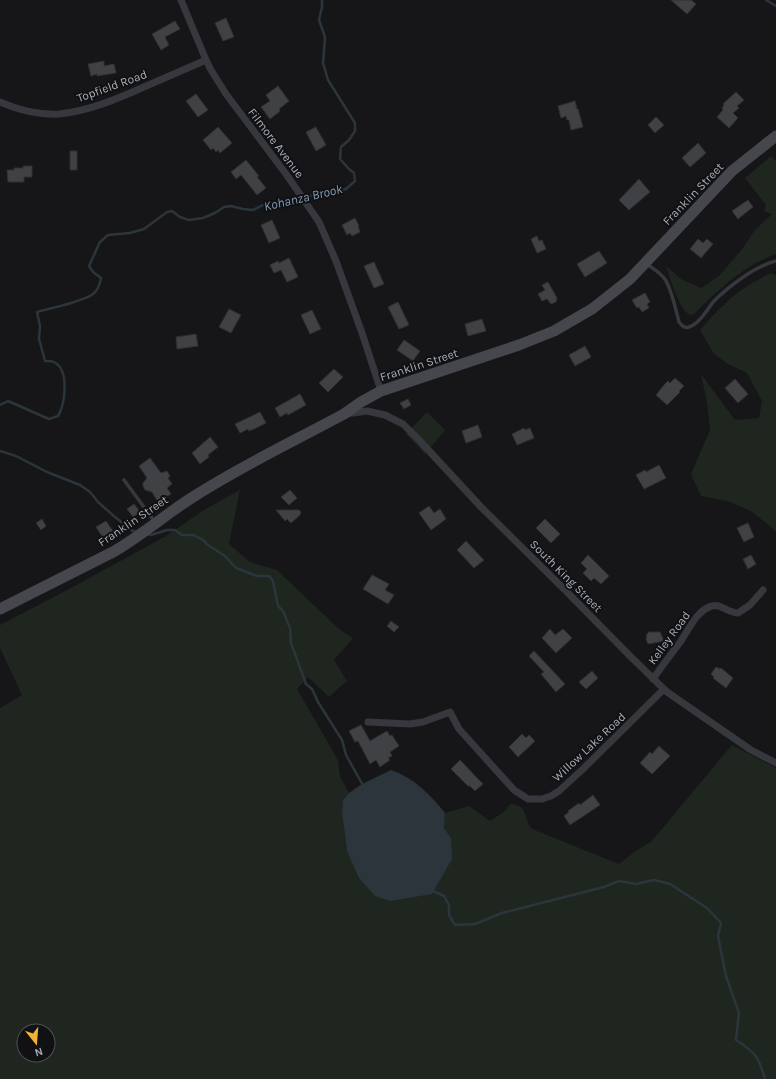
<svg xmlns="http://www.w3.org/2000/svg" width="776" height="1079" viewBox="0 0 776 1079" font-family="Karla,sans-serif">
<rect width="100%" height="100%" fill="#161618"/>
<path fill="#1e261f" fill-rule="evenodd" d="M771 156 776 161V254C743 266 717 291 693 315 691 315 689 314 687 313 679 307 669 276 666 266L681 279 701 288 719 276 743 248 754 231 772 214 764 211 766 205 745 178Z
M771 273 776 275V531L751 511 727 501 701 496 691 474 710 430 707 402 701 374 735 420 759 418 762 401 747 373 728 364 714 354 700 330C723 304 739 288 771 273Z
M427 412 445 430 425 454 406 434Z
M240 490 229 544 250 562 277 570 340 630 353 638 334 660 347 681 329 697 308 677 297 689 338 760 340 776 349 793 343 800 342 812 347 851 451 838 444 828 445 813 469 806 490 821 505 811 510 804C530 806 522 817 532 829L619 864 634 852 652 841 732 745 776 768V1079H0V708L22 695 0 648V625L71 588 166 536 204 510ZM24 1031H48V1055H24Z"/>
<path fill="#2c353c" d="M391 770C414 778 430 794 445 813L444 828 451 838 452 859 432 894 390 901 375 896 359 878 347 851 342 812 343 800 349 793 362 784Z"/>
<g fill="none" stroke-linecap="round" stroke-linejoin="round">
<path stroke="#2c353c" stroke-width="2.5" d="M766 0 776 6
M0 405 8 401 49 419 58 416C65 404 70 370 54 362 52 361 47 361 45 361L39 339 40 326 37 312C50 308 83 302 93 294 98 290 100 284 101 278L93 272 89 266 100 242 108 235 130 233 144 229 167 212 172 211 180 217 189 220 203 218 215 213 224 207 231 206 243 209 253 210 263 205 279 202 296 201 314 195 332 193 346 189 355 181 354 173 349 169 340 159 341 147 349 140 355 131V123L328 80 323 63 325 37 319 20 322 7V0
M0 451 16 456 47 472 80 485 90 492 98 502 115 517 133 531 137 532
M148 534 151 535 167 530H175L182 535H194L203 540 208 545 225 556 236 568 257 576H269L273 581 278 606 283 611 290 628 291 643 306 684 312 689 318 702 342 740 346 755 364 787
M431 890 444 896 449 905V915L455 925 475 924 502 913 604 887 619 881 636 884 654 880 670 884 707 908 721 923 718 936 726 976 739 1013 736 1040C755 1052 759 1057 765 1079"/>
</g>
<path fill="#404145" stroke="#303034" d="M671 0H691L696 4 687 14Z
M226 18 234 37 223 41 215 23Z
M175 21 180 29 165 37 169 45 161 50 152 34Z
M104 61V66L114 64 116 73 97 76V74L91 76 88 64Z
M278 86 289 101 279 109 280 110 279 112 270 119 261 107 270 101 266 95Z
M736 92 744 100 737 106 739 108 733 113 738 118 729 128 717 117 723 110 722 108 724 105 723 104Z
M196 94 208 110 198 117 186 101Z
M575 101 577 109H578L583 127 571 130 569 120H567L566 116 561 118 558 106Z
M656 117 664 125 655 133 648 125Z
M218 127 232 143 220 153 218 150 216 152 213 148 211 150 203 140Z
M316 127 326 145 316 151 306 132Z
M698 143 706 153 690 167 682 158Z
M70 151H77V170H70Z
M246 160 259 176 257 177 266 188 257 195 241 175 236 179 231 172Z
M23 166H32V177H24V182H8L7 170H14V168H23Z
M639 179 650 192 629 210 619 200Z
M748 200 753 207 738 219 732 211Z
M355 218 359 226H358L360 232 352 236 350 233 347 235 342 225Z
M272 220 280 238 269 243 261 225Z
M537 236 539 241 542 240 546 249 537 253 531 239Z
M698 239 703 243 707 239 713 244 701 258 690 249Z
M599 251 607 263 585 277 577 264Z
M289 258 298 277 287 282 281 270 274 273 270 265 278 261 279 263Z
M374 262 384 284 374 288 364 266Z
M548 282 557 298 556 302 551 304 547 299 542 301 538 294 545 290 542 285Z
M645 293 650 302 647 304 649 308 642 312 639 307 637 308 632 300Z
M398 302 409 325 399 329 388 307Z
M229 309 241 315 231 333 219 327Z
M312 310 321 329 310 334 301 315Z
M482 319 486 331 468 336 465 324Z
M196 334 198 346 177 349 176 337Z
M404 340 420 351 413 361 397 350Z
M585 346 591 357 575 366 569 355Z
M334 369 343 377 328 392 319 383Z
M675 378 684 386 679 391 680 392 667 405 656 395 664 385 668 381 670 383Z
M735 379 748 394 738 403 725 388Z
M300 394 306 405 288 415 287 413 280 417 275 408Z
M408 399 411 405 404 409 400 403Z
M260 412 266 423 254 429 249 431 248 429 240 433 235 424Z
M478 425 482 437 466 443 462 431Z
M524 428 525 430 530 428 534 438 517 445 512 434Z
M210 437 218 447 208 455 209 457 200 464 192 453Z
M150 458 161 473 167 471 170 476 168 478 172 484 167 488 171 494 158 502 152 492 145 490 143 486V483L147 478 139 466Z
M659 465 666 478 644 489 636 475 645 470 646 472Z
M290 490 297 498 289 505 281 497Z
M134 504 140 512 133 517 127 509Z
M429 506 434 513 440 509 446 519 431 530 419 513Z
M276 510H299L301 512 300 515 291 523 287 519 285 521Z
M42 519 46 526 41 530 36 523Z
M545 519 560 534 551 543 536 528Z
M106 521 117 537 107 544 96 527Z
M748 523 754 537 744 542 737 528Z
M466 541 484 560 474 568 457 550Z
M588 555 609 576 601 584 594 578 591 581 583 573 587 569 581 563Z
M751 555 756 564 748 569 743 559Z
M372 575 389 584 385 590 394 595 388 604 363 589Z
M391 621 399 627 394 632 387 626Z
M550 629 555 635 563 629 572 638 556 653 542 638Z
M649 632H660L664 641 648 644 646 639 647 634Z
M534 651 565 684 556 692 541 674 544 672 529 656Z
M716 667 720 669 721 668 733 678 726 688 713 678 714 677 711 674Z
M592 671 598 678 586 689 579 682Z
M361 725 370 741 387 731 390 736 392 735 399 746 390 752 392 756 388 758 390 760 380 767 376 760 370 764 358 741 355 742 349 731Z
M522 734 526 738 529 735 535 741 518 757 509 747Z
M659 746 670 756 652 774 640 763 650 752 652 754Z
M460 760 483 784 475 791 470 786H468L451 769Z
M593 795 600 805 570 825 564 816 569 812 568 811 579 803 580 805Z"/>
<g fill="none" stroke-linecap="round" stroke-linejoin="round">
<path stroke="#37383d" stroke-width="3.5" d="M646 264C653 268 659 272 664 278 671 286 676 311 679 322 682 326 685 329 689 327 699 324 707 310 713 302 728 287 755 266 776 261
M124 480 155 522"/>
<path stroke="#37383d" stroke-width="7" d="M181 0 206 60 211 70 226 94 286 174 319 222 336 261 362 333 381 391
M0 102C18 110 39 115 59 114 89 111 117 99 144 87 165 78 185 69 206 60
M346 414 367 411 385 415 403 424 419 440 481 507 567 592 630 656 667 692 751 750 776 763
M653 679C662 666 672 653 681 641 689 629 697 610 712 606 720 603 728 613 738 613L750 605 763 590
M368 722 410 724 423 722 450 712 459 729 514 790 528 799H542L551 796 559 791 583 769 664 689"/>
<path stroke="#45474d" stroke-width="11" d="M0 609 113 552C141 536 166 514 193 497 241 466 294 441 344 414L361 402 381 391 519 345 554 331 592 309 630 279 732 171 776 136"/>
</g>
<g text-anchor="middle" stroke-width="4" stroke-linejoin="round" paint-order="stroke">
<g font-size="12" fill="#a8adb8" stroke="#111113">
<text transform="translate(112 86) rotate(-20)" y="4">Topfield Road</text>
<text transform="translate(276 143) rotate(53)" y="4">Filmore Avenue</text>
<text transform="translate(693 194) rotate(-46)" y="4">Franklin Street</text>
<text transform="translate(419 365) rotate(-18)" y="4">Franklin Street</text>
<text transform="translate(133 521) rotate(-34)" y="4">Franklin Street</text>
<text transform="translate(566 576) rotate(45)" y="4">South King Street</text>
<text transform="translate(669 638) rotate(-54)" y="4">Kelley Road</text>
<text transform="translate(589 747) rotate(-43)" y="4">Willow Lake Road</text>
</g>
<g font-size="13" font-style="italic" fill="#7f9bb3" stroke="#111113">
<text transform="translate(303 197) rotate(-13)" y="5">Kohanza Brook</text>
</g>
</g>
<g transform="translate(36 1043) rotate(163)"><circle r="19" fill="#111113" stroke="#4d4f55"/>
<path d="M0-3L7 15L0 10L-7 15Z" fill="#f2b134"/>
<text y="-6" font-size="11" font-weight="bold" text-anchor="middle" fill="#a8adb8">N</text>
</g>
</svg>
